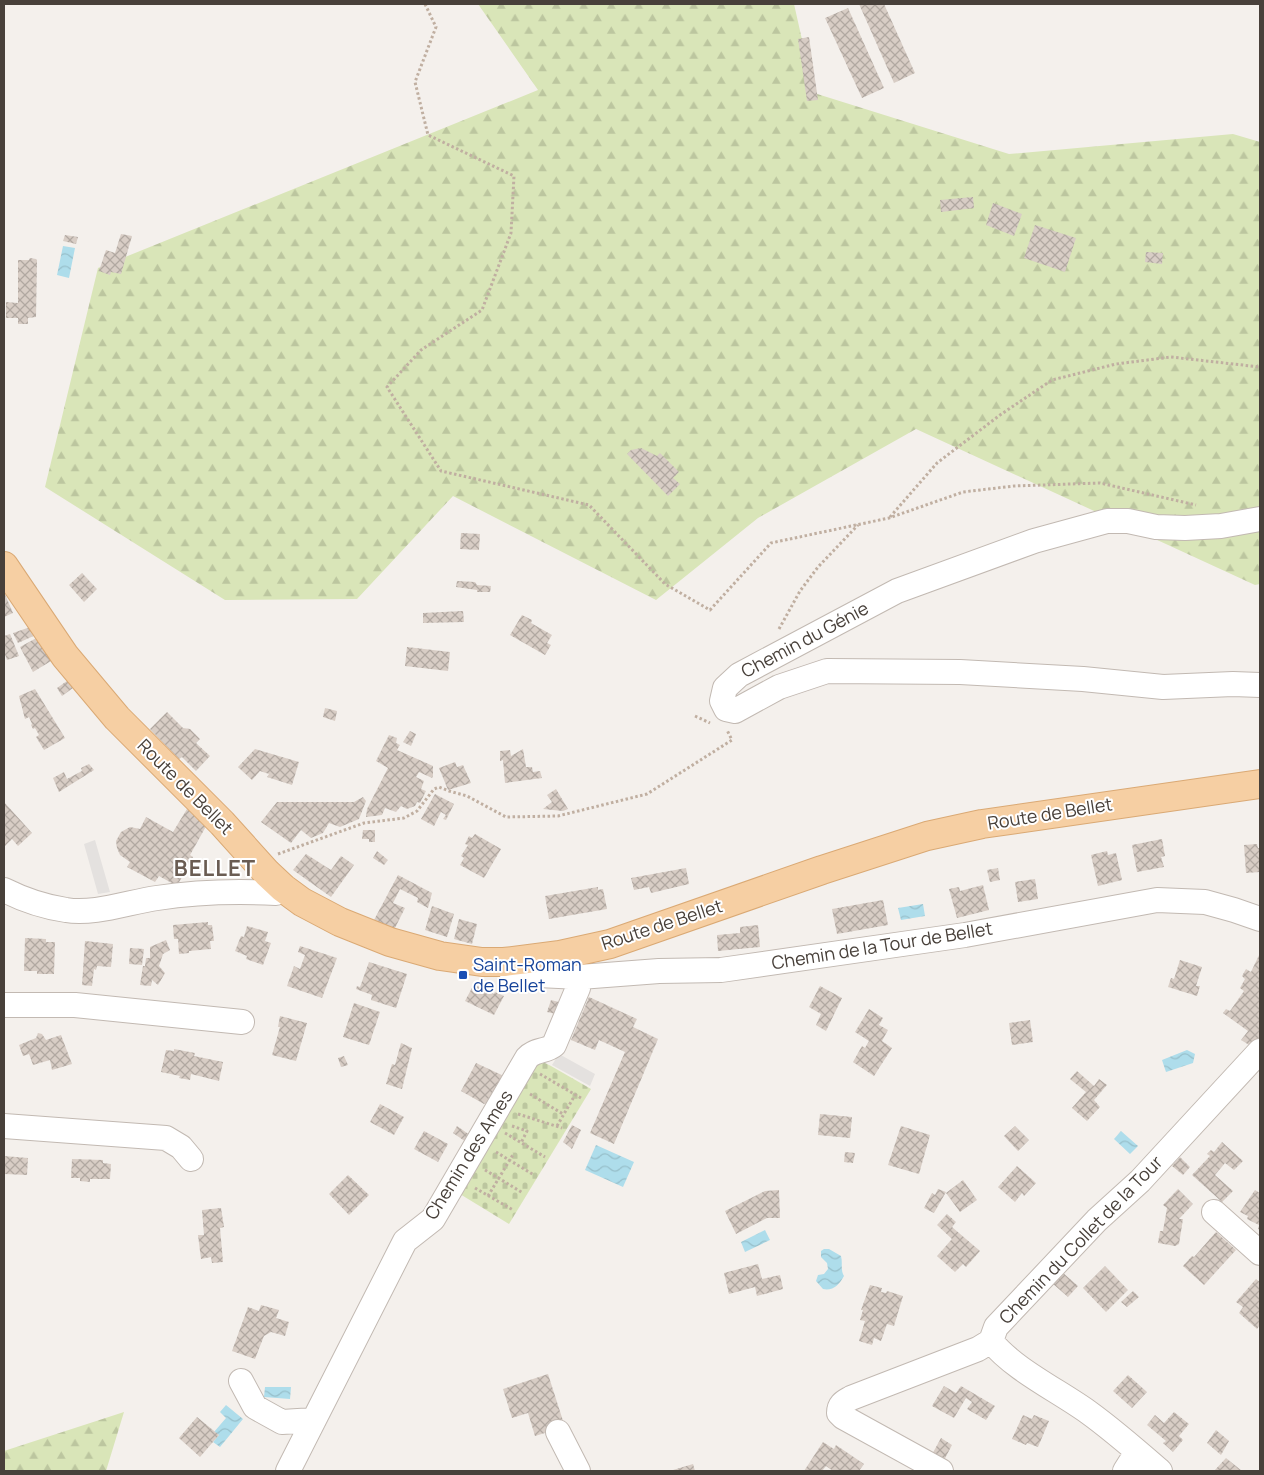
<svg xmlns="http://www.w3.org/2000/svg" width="1264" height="1475" viewBox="0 0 1264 1475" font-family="Manrope,sans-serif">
<defs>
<pattern id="forest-firs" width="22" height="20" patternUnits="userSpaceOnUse" patternTransform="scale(1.25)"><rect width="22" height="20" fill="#d9e5b8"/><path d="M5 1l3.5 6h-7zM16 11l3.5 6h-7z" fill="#bcc69f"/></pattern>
<pattern id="cemetery-stones" width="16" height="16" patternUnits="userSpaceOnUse" patternTransform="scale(1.25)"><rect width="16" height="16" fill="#d9e5b8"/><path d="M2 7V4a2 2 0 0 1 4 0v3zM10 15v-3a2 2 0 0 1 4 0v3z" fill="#bcc69f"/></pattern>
<pattern id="water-waves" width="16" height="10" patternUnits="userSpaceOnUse" patternTransform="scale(1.25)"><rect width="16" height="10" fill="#aeddeb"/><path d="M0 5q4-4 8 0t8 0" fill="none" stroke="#97bfca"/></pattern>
<pattern id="building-cross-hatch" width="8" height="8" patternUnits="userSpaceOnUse" patternTransform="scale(1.25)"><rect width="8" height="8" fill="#d8cdc5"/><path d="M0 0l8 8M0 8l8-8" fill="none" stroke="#b1a8a1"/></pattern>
</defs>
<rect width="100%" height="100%" fill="#f4f0ec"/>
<path fill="url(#forest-firs)" d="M478 4H794L814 93 1009 154 1233 134 1260 142V584L1255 585 916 429 758 518 656 600 453 496 357 599 225 600 45 487 98 268 538 90Z
M124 1412 106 1471H4V1451Z"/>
<path fill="url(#cemetery-stones)" d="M533 1057 551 1066 591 1089 509 1224 455 1191Z"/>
<path fill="#e4e1df" d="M95 840 110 892 98 894 84 844Z
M559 1054 595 1074 590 1086 552 1065Z"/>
<path fill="url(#water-waves)" d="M63 246 75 248 69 278 57 275Z
M923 904 925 916 901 920 898 908Z
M1187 1050 1195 1054 1193 1063 1166 1072 1162 1060Z
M1121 1131 1138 1146 1130 1154 1114 1139Z
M596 1145 634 1162 623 1187 585 1170Z
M765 1230 770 1240 745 1252 741 1242Z
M824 1249H829L841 1256C843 1263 840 1269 844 1276 839 1285 833 1291 823 1289L816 1281 818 1275 824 1274 828 1269 827 1263 821 1257V1251Z
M265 1387H291L290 1399 264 1397Z
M226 1405 243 1419 220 1447 213 1442 219 1435 214 1432 226 1418 220 1412Z"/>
<path fill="url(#building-cross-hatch)" d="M859 4H884L915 73 894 83Z
M848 8 884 88 862 98 825 18Z
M809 37 818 100 807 101 798 39Z
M973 197 974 208 941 212 940 200Z
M993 203 1022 214 1014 236 986 225Z
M1035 225 1076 238 1065 272 1024 258Z
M121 234 132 236 121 274 111 272 110 275 99 271 106 250 115 253Z
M65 235 78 237 76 244 63 241Z
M1146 252 1163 253 1162 264 1145 262Z
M30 258 36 259 37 260 36 317 28 318V324H18V318H6V302L18 303V260H29Z
M641 448 657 456 660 453 679 472 673 478 680 484 668 496 627 454 631 450Z
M461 533 480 534 479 550 460 549Z
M82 573 97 589 84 602 69 585Z
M457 581 475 582 477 585 491 586 490 592H477V590L456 587Z
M4 592 13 613 4 617Z
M463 611 464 622 423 623V613Z
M522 615 532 620 531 623 552 635 547 643 551 645 545 655 510 635Z
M33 626 38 634 18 643 13 633Z
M10 634 19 656 7 660 4 652V636Z
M40 636 56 658 33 672 20 647Z
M407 647 450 652 448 671 405 666Z
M71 678 77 685 62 696 57 688Z
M35 689 65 738 44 750 36 737 39 735 35 728 33 729 31 725 32 724 29 717 25 719 19 696Z
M325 708 337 711 335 721 323 717Z
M167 712 183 728 190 729 200 739 196 743 210 756 196 771 182 757 179 759 150 729Z
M410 731 416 734 411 746 403 742Z
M389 735 397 738 396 743 400 745 397 750 433 766V776L432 778 419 772 416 777 424 781 421 789 426 791 420 803 417 802 415 806 407 809 401 806 396 812 385 808 382 815 366 817 367 809 388 768 376 761Z
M255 749 299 762 292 785 267 777 269 774 260 771 252 780 238 767Z
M523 749 526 767H532L533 772 540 771 542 778 505 783 503 760 500 761V751L510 750 511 756Z
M455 762 457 767 463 765 471 783 448 790 439 768Z
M89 764 94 770 59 792 53 778 64 772 67 779 82 771 81 768Z
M556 789 568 809 563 811 543 809 552 802 547 795Z
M435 794 454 804 446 820 443 819 446 815 441 812 434 826 421 819Z
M363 797 366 801 359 819 340 827 329 823 323 833 311 838 301 830 291 843 261 822 277 802H354Z
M4 802 32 833 18 846 12 839 4 847Z
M187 809 209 821 190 855 193 857 177 886 159 876 155 882 127 867 130 862 120 855 117 848 116 841 121 832 130 827 140 829 146 817 173 832Z
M363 830H375V842H369V839H362Z
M475 834 501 849 484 878 460 865 464 858 461 856 468 845 465 844 469 836 472 838Z
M1162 839 1165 856 1161 857 1164 867 1137 872 1132 845Z
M1257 844 1258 848H1260V872L1246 873 1244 845Z
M377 851 388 860 384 865 373 858Z
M1107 851 1108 855 1116 853 1122 880 1098 886 1091 855Z
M306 854 331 870 341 856 354 865 331 897 293 870Z
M686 868 689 884 651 893 649 887 634 890 631 878Z
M998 868 1000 880 990 882 987 870Z
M398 875 432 893 428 908 417 902 418 898 400 889 393 903 405 908 394 930 374 920Z
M1035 879 1038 899 1018 902 1015 882Z
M983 885 989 910 957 918 949 889 959 887 960 891Z
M598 887V890L603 889 607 909 549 919 545 896Z
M883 900 888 925 837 934 832 909Z
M432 906 454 914 447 937 425 930Z
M459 919 477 924 472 944 454 939Z
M208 922V925H212L214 941H210L211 949 189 951V953L179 954 178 939H174L173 925Z
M758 925 760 947 718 951 717 935 740 933V927Z
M247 926 268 932 265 941 271 943 263 965 246 959 247 956 235 951 241 936 244 937Z
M25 938 46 939V942H55L54 974H37V971H24Z
M166 940 170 950 163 954 159 966 165 973 158 985 152 980 151 986 140 985 143 966H145L146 958H150V947Z
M85 941 113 944 111 967 97 966 96 970 94 969 92 986 82 985Z
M300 946 337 958 322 998 287 986 294 966 300 969 305 955 298 952Z
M130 948 144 949 142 965 129 964Z
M1260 953V1039L1254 1048 1241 1040 1248 1031 1223 1013 1226 1009 1230 1011 1244 991 1240 988 1245 979 1242 976 1246 969 1251 972Z
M1180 960 1202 967 1196 986H1200L1197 996 1168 987 1171 978 1174 979Z
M369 962 407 974 396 1008 371 1000 372 995 356 989 357 986 360 987Z
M474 984 494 994 495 992 504 996 494 1015 465 1001Z
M820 986 842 998 826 1031 816 1025 821 1014 809 1007Z
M589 997 637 1019 633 1027 658 1039 614 1144 590 1133 625 1052 599 1040 595 1050 571 1040Z
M551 1000 563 1003 560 1015 547 1012Z
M354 1003 380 1012 369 1045 343 1037Z
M869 1009 883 1018 879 1025 888 1030 882 1041 892 1048 874 1076 853 1062 862 1046 865 1048 869 1041 855 1032Z
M280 1016 307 1023 296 1061 272 1055 280 1027H278Z
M1030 1020 1033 1042 1012 1045 1009 1023Z
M38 1033 42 1034 46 1040 61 1035 72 1064 52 1070 50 1060 33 1065 29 1054 23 1056 19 1045 36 1038Z
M401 1043 412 1048 402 1089 386 1084 392 1064 395 1065Z
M174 1049 195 1053 194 1056 223 1062 219 1081 191 1074 190 1080 179 1078 180 1076 161 1072 166 1050 174 1051Z
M344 1056 348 1065 341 1067 338 1058Z
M476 1063 506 1077 490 1102 484 1104 461 1091Z
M1077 1071 1094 1086 1099 1079 1107 1085 1094 1100 1100 1107 1087 1121 1072 1108 1086 1092 1070 1079Z
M380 1104 404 1117 394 1135 370 1122Z
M820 1114 852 1117 850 1138 818 1135Z
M572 1125 581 1130 572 1149 563 1142Z
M457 1126 477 1140 472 1146 453 1133Z
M901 1126 930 1135 919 1174 888 1165Z
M1015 1126 1029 1140 1018 1151 1004 1136Z
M424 1131 448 1144 438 1162 414 1149Z
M1222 1142 1243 1161 1234 1170 1225 1163 1215 1175 1233 1191 1222 1202 1192 1175 1210 1156 1207 1154 1211 1150 1214 1152Z
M845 1152 855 1153 853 1163 844 1162Z
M4 1156 28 1158 27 1175 4 1174Z
M1180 1157 1190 1167 1183 1175 1172 1166Z
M72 1159 103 1160V1163L111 1164 110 1179H90V1182L80 1181V1178H71Z
M1017 1166 1036 1183 1024 1196 1022 1193 1015 1202 998 1187Z
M348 1175 369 1195 349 1215 329 1194Z
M963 1180 977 1200 960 1212 946 1193Z
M938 1189 946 1192 934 1213 924 1208 932 1193 935 1195Z
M1178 1189 1193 1204 1179 1219H1183L1179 1244 1175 1246 1158 1243 1160 1231H1163L1167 1208 1163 1205Z
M779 1190 780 1218H767L736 1234 725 1211 765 1191Z
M1255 1190 1260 1193V1230L1258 1229 1259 1225 1247 1219 1248 1216 1240 1212Z
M221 1208 224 1227 220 1228 223 1262 212 1263 211 1257 201 1259 198 1235H204L202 1210Z
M947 1214 956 1222 952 1227 980 1251 966 1267 963 1264 955 1272 937 1256 952 1239 937 1225Z
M1216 1232 1236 1250 1204 1285 1183 1266 1192 1256 1194 1257Z
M758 1264 762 1279 780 1275 783 1289 757 1296 755 1287 729 1294 724 1273Z
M1105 1266 1128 1290 1106 1312 1083 1288Z
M1062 1272 1078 1286 1068 1297 1052 1283Z
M1256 1279 1260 1282V1325L1257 1329 1239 1313 1243 1307 1236 1302Z
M870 1285 882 1288 881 1292 886 1293 887 1291 903 1296 894 1326 887 1324 881 1341 874 1338 872 1345 859 1341 865 1321 860 1320 863 1310H861Z
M1133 1291 1139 1297 1127 1307 1121 1302Z
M261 1305 279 1310 276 1318 289 1322 285 1336 271 1332 264 1336 255 1359 232 1351 248 1307 259 1311Z
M548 1374 565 1427 535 1436 528 1413 512 1418 503 1389Z
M1128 1375 1147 1392 1132 1408 1113 1391Z
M944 1386 956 1393 961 1386 995 1406 986 1420 967 1409 972 1402 966 1398 954 1418 932 1406Z
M1174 1412 1189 1424 1179 1436 1183 1440 1173 1452 1163 1443 1166 1441 1147 1425 1155 1415 1164 1423Z
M1023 1415 1032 1419 1034 1415 1049 1421 1038 1447 1027 1443 1026 1445 1012 1439Z
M197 1417 219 1435 200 1457 179 1438Z
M1216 1430 1229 1441 1221 1455 1207 1443Z
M941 1438 952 1445 942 1464 930 1458Z
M823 1442 834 1449 836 1445 864 1464 859 1471H833L826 1466 822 1471H804Z
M1226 1458 1242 1471H1214Z
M693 1464 695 1471H673V1470Z"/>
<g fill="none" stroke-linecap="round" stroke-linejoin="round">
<defs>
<path id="minor" d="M1260 519 1221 526 1185 528 1156 527 1128 521H1107L1034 541 897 591 739 675 725 688 722 701 726 709 735 711 779 687 827 671 960 672 1083 679 1163 687 1233 684 1260 685
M4 890C22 899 45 907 66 910 93 915 129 902 157 898 196 892 236 891 276 893L283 888
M504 962 511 971 517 974 580 977 659 971 721 970 965 935 1157 900 1205 902 1234 910 1260 919
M4 1005H75L242 1022
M4 1126 166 1138 181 1147 191 1159
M1214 1212 1260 1253
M241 1381 255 1407 282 1422 314 1420
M558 1432 578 1471
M288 1471 405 1241 433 1219 527 1058C535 1049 546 1052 554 1045L578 988 580 977
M941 1471 843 1417 839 1413C839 1404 844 1402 851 1398L978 1349 991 1341
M1125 1471 1137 1452
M1160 1471C1137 1451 1113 1430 1088 1412 1059 1391 1013 1369 991 1341L996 1327 1097 1220 1140 1181 1260 1051"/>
<path id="major" d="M4 566 65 656 117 718 222 823 267 873 283 888 302 902 340 922 390 942 440 956 482 962H504L560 955 610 944 822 870 927 836 982 824 1260 784"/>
</defs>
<use href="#minor" stroke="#c2b9b2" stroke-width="26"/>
<use href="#major" stroke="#daa974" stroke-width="30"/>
<path stroke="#c0afa1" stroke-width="3" stroke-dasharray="2.5 2.5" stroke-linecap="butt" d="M425 4 436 27 415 82 428 135 514 176 511 233 482 310 421 350 387 387 441 471 589 505 665 584 710 610 771 543 889 518 963 492 1014 486 1100 483 1196 505
M890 517 937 463 1000 415 1052 380 1116 364 1171 357 1260 367
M779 629 800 591 818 567 858 525
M695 716 710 723
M278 854 364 823 404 818 417 811 434 789 439 787 449 791 467 796 506 817 558 816 647 794 732 740 727 730
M540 1074 581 1098
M530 1094 563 1114
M518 1114 562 1128
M512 1126 527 1131 521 1143
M557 1126 575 1095
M505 1133 545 1157
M496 1152 534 1175
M485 1170 523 1193
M475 1188 513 1210
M488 1196 514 1153"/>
<use href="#minor" stroke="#fff" stroke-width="24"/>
<use href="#major" stroke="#f6cfa3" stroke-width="28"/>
</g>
<rect fill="#1a4fb4" stroke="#fff" stroke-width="2" x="458" y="970" width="10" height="10" rx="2.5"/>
<g text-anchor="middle" stroke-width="4" stroke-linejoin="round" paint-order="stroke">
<g font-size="18" fill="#48403a" stroke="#fff">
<text transform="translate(805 640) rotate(-28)" y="6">Chemin du Génie</text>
<text transform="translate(185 787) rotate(45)" y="6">Route de Bellet</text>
<text transform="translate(1050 814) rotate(-9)" y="6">Route de Bellet</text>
<text transform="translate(662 925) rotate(-18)" y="6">Route de Bellet</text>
<text transform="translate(882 946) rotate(-9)" y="6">Chemin de la Tour de Bellet</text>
<text transform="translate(469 1155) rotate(-58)" y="6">Chemin des Ames</text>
<text transform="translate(1081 1240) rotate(-46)" y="6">Chemin du Collet de la Tour</text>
</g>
<g font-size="18" fill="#164399" stroke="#fff" text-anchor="start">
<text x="473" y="971">Saint-Roman<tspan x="473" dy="21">de Bellet</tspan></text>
</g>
<g font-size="22" font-weight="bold" letter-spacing="1" fill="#6a5c52" stroke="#fff">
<text x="215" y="876">BELLET</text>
</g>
</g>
<rect width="1264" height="1475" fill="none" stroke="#48403a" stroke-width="10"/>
</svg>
